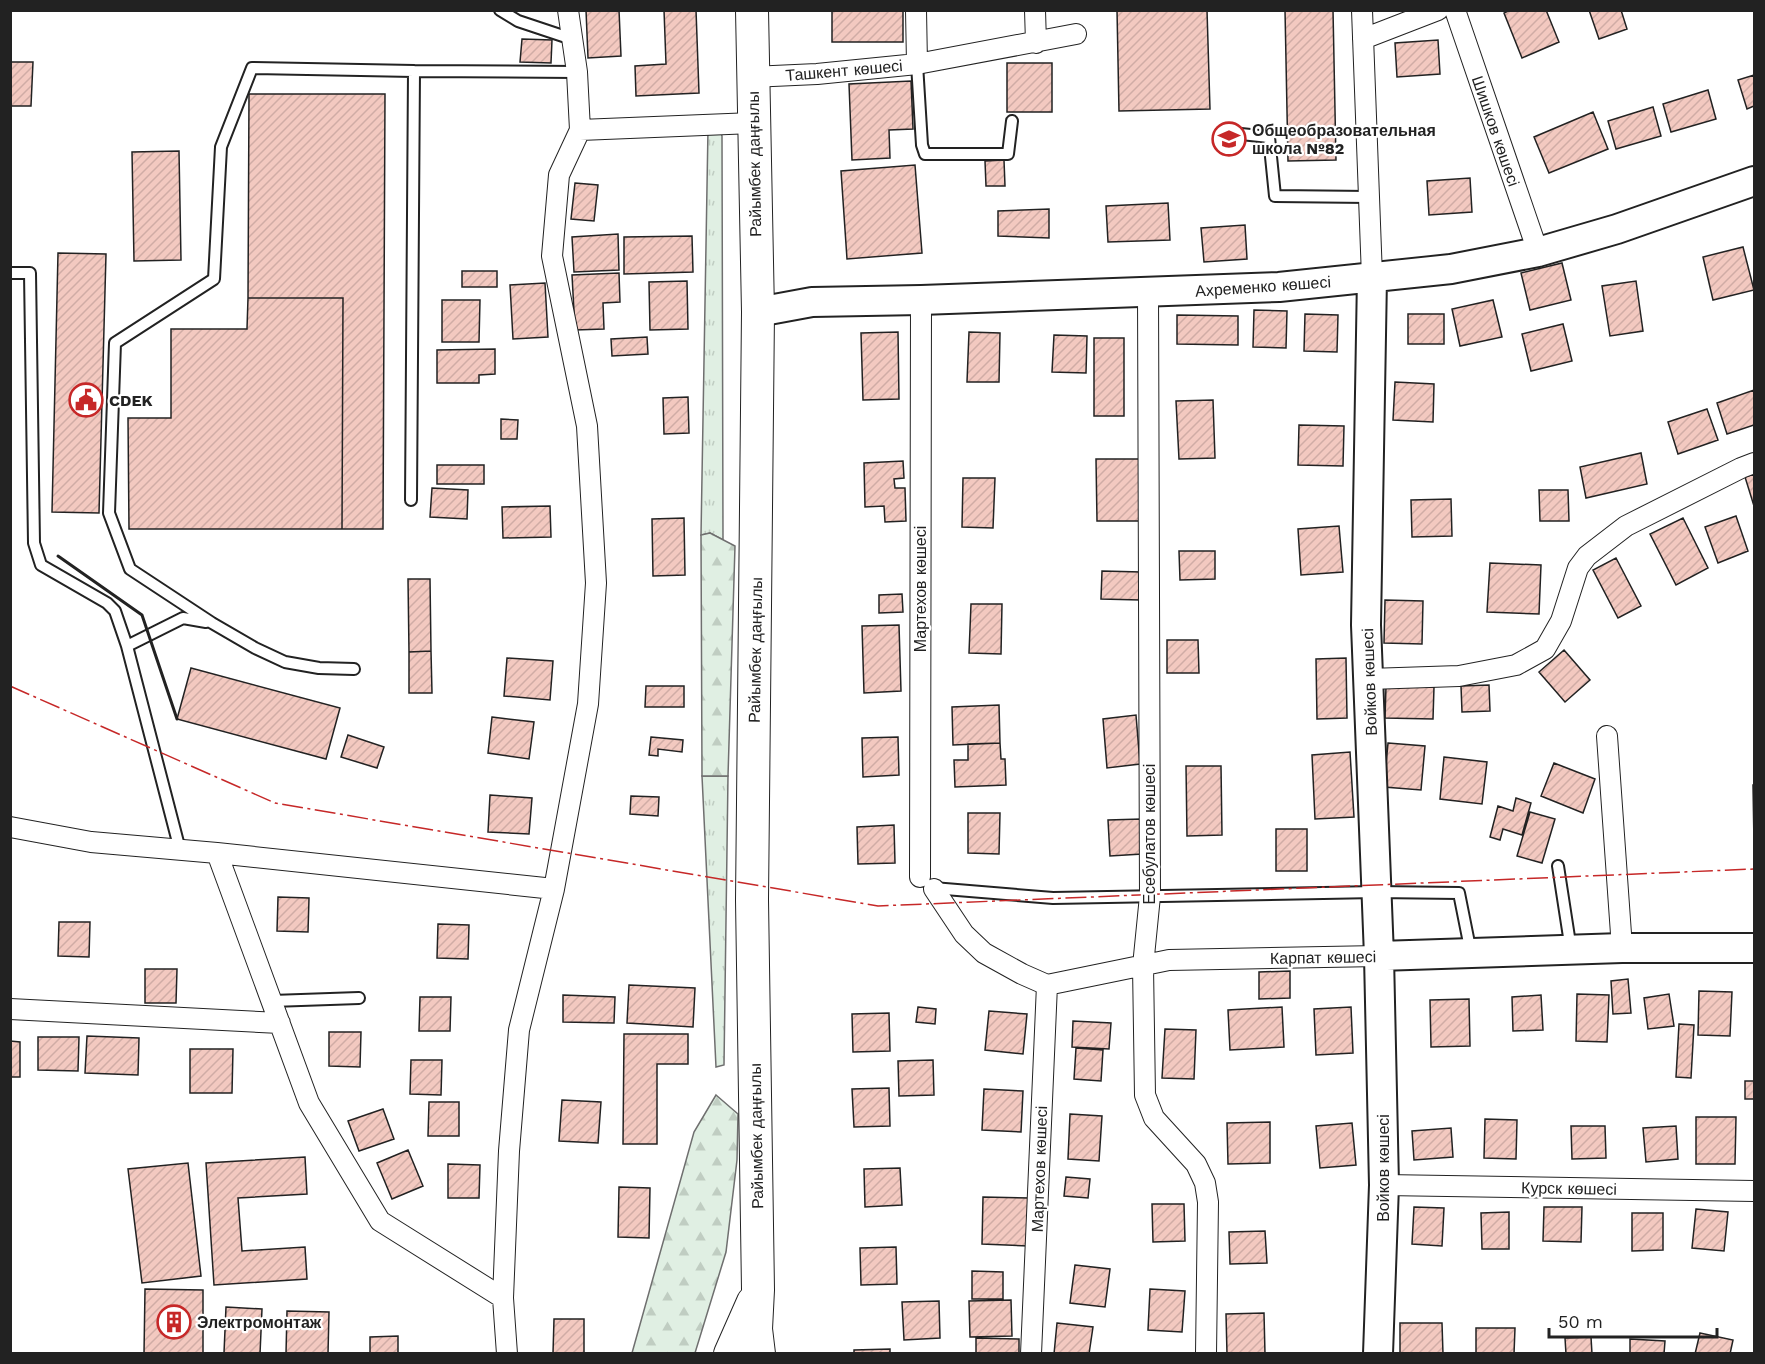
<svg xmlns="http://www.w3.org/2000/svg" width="1765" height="1364" viewBox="0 0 1765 1364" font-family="'Work Sans',sans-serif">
<defs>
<pattern id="grass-tufts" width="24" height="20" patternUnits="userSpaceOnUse" patternTransform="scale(1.5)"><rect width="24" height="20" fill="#e0efe3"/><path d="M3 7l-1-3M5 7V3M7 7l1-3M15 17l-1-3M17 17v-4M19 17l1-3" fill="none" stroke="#c0cdc2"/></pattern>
<pattern id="forest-firs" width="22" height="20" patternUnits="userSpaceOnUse" patternTransform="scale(1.5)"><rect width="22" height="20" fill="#e0efe3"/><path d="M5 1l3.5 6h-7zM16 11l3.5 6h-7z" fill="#c0cdc2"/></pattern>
<pattern id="building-hatch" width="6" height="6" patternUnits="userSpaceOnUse" patternTransform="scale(1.5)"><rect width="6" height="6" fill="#f3c9c0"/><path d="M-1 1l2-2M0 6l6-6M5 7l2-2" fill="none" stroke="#d0aca5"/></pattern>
</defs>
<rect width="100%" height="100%" fill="#fff"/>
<path fill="url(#grass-tufts)" stroke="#6f6f6f" stroke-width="1.5" d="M708 129 720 131 722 136 723 540 710 533 701 535Z
M702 776H728L724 1065 716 1067Z"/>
<path fill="url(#forest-firs)" stroke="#6f6f6f" stroke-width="1.5" d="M710 533 735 546 728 776H702L701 535Z
M716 1095 738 1114 737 1160 726 1252 695 1353H632L694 1132Z"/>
<path fill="url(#building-hatch)" stroke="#222" stroke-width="1.5" d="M586 10H619L621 56 588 58Z
M664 10H696L699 93 636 96 635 66 666 64Z
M832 10H903V42H832Z
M1117 10H1207L1210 109 1119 111Z
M1285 10H1333L1336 160 1288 161Z
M1510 10H1546L1559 42 1522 58 1504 13Z
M1589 10H1621L1627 29 1599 39Z
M522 39 552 40 551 63 520 62Z
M1438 40 1440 74 1397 77 1395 43Z
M10 62H33L31 106H10Z
M1007 63H1052V112H1007Z
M1754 75V106L1747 109 1738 80Z
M911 81 913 129 889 130 890 158 852 160 849 84Z
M1708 90 1716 119 1671 132 1663 104Z
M249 94H385L383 529H342L343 298H248Z
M1653 107 1661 136 1616 149 1608 121Z
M1593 112 1608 149 1549 173 1534 137Z
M179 151 181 260 134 261 132 152Z
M1004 160 1005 186H986L985 161Z
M915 165 922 253 847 259 841 171Z
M1470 178 1472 212 1429 215 1427 181Z
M575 183 598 185 594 221 571 219Z
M1168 203 1170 240 1108 242 1106 206Z
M1049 209V238L998 236V211Z
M1245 225 1247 259 1204 262 1201 228Z
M618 234 619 270 574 272 572 237Z
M692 236 693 272 624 274V237Z
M1743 247 1754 290 1713 300 1703 257Z
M58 253 106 254 99 513 52 512Z
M1562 263 1571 300 1530 310 1521 273Z
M462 271H497V287H462Z
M619 273 620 302 603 303 604 329 575 330 572 275Z
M687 281 688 329 650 330 649 282Z
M1636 281 1643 331 1610 336 1602 286Z
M545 283 548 337 513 339 510 285Z
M248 298H343L342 529H129L128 418H171V329H247Z
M442 300H480L479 342H442Z
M1493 300 1502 337 1460 346 1452 309Z
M1254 310 1287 311 1286 348 1253 347Z
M1305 314 1338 315 1337 352 1304 351Z
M1408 314H1444V344H1408Z
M1177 315 1238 316V345L1177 344Z
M1563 324 1572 361 1531 371 1522 334Z
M898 332 899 399 863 400 861 333Z
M969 332 1000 333 999 382H967Z
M1054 335 1087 336 1086 373 1052 372Z
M647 337 648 354 612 356 611 339Z
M1094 338H1124V416H1094Z
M495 349V374L479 375V383H437V350Z
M1395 382 1434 384 1433 422 1393 420Z
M1754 390V425L1727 434 1717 403Z
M688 397 689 433 664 434 663 398Z
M1213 400 1215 458 1179 459 1176 401Z
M1707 409 1718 440 1678 454 1668 422Z
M501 419 518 420 517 439H501Z
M1299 425 1344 426 1343 466 1298 465Z
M1641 453 1647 484 1586 498 1580 467Z
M1096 459H1139V521H1097Z
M903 461 904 478 894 479 895 488H905L906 521 885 522 884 506 865 507 864 463Z
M437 465H484V484H437Z
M1754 474V506L1745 477Z
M963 478H995L993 528 962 527Z
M432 488 468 490 467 519 430 517Z
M1539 490H1568L1569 521H1540Z
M1451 499 1452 536 1412 537 1411 500Z
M550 506 551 537 503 538 502 507Z
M1736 516 1748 551 1718 563 1705 527Z
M684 518 685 575 653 576 652 519Z
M1683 518 1708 568 1676 585 1650 534Z
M1339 526 1343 572 1301 575 1298 529Z
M1179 551H1215V579L1180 580Z
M1616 558 1641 606 1618 618 1593 570Z
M1490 563 1541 565 1539 614 1487 612Z
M1102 571 1141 572 1140 600 1101 599Z
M408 579H430L431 651 409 652Z
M902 594 903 612 879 613V595Z
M1385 600 1423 601 1422 644 1384 643Z
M971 604H1002L1001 654 969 653Z
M899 625 901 691 864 693 862 626Z
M1167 640H1198L1199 673H1167Z
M1564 650 1590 680 1565 702 1539 672Z
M431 651 432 693H409V652Z
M507 658 553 661 550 700 504 696Z
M1346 658 1347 718 1317 719 1316 659Z
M191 668 340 708 326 759 177 719Z
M1489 685 1490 711 1462 712 1461 686Z
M646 686H684V707H645Z
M1386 686 1434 687 1433 719 1385 718Z
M999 705 1000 743 953 745 952 707Z
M1136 715 1140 764 1107 768 1103 719Z
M492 717 534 722 529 759 488 753Z
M348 735 384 747 377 768 341 757Z
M651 737 683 740 682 752 658 749V756L649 755Z
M898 737 899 775 863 777 862 738Z
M1000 743 1001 759H1005L1006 785 955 787 954 760H968V744Z
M1388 743 1425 746 1421 790 1384 787Z
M1350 752 1354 817 1315 819 1312 755Z
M1444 757 1487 762 1482 804 1440 799Z
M1554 763 1595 779 1583 813 1541 796Z
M1186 766H1221L1222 835 1187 836Z
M1753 785H1754V844Z
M490 795 532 798 529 834 488 832Z
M631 796 659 797 658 816 630 814Z
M1516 798 1531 803 1522 835 1503 829 1500 840 1490 837 1498 806 1513 811Z
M1530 812 1555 819 1542 863 1517 856Z
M968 813H1000L999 854 968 853Z
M1141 819 1142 854 1110 856 1108 820Z
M894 825 895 863 858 864 857 827Z
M1276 829H1307V871H1276Z
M278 897 309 898 308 932 277 931Z
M59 922H90L89 957 58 956Z
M438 924 469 925 468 959 437 958Z
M145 969H177L176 1003H145Z
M1290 971V998L1259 999V972Z
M1628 979 1631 1013 1613 1014 1611 981Z
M629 985 695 988 693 1027 627 1023Z
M1699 991 1732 992 1730 1036 1698 1035Z
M1577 994 1609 995 1607 1042 1576 1041Z
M1669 994 1674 1026 1648 1029 1644 998Z
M563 995 615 997 614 1023 563 1022Z
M1541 995 1543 1030 1513 1031 1512 997Z
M420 997H451L450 1031H419Z
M1469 999 1470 1046 1431 1047 1430 1000Z
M918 1007 936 1009 935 1024 916 1022Z
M1282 1007 1284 1047 1230 1050 1228 1010Z
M1351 1007 1353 1053 1316 1055 1314 1009Z
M989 1011 1027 1014 1023 1054 985 1050Z
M889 1013 890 1051 853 1052 852 1014Z
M1073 1021 1111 1023 1109 1049 1072 1047Z
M1679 1024 1694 1025 1691 1078 1676 1077Z
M1165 1029 1196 1030 1194 1079 1162 1078Z
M329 1032H361L360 1067 329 1066Z
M624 1034H688V1064H657V1144H623Z
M87 1036 139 1038 138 1075 85 1073Z
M38 1037H79L78 1071 38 1070Z
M10 1041 20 1042V1077H10Z
M1076 1048 1103 1050 1101 1081 1074 1079Z
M190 1049H233L232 1093H190Z
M411 1060H442L441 1095 410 1094Z
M933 1060 934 1095 899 1096 898 1061Z
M1745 1081H1754V1099H1745Z
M889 1088 890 1126 854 1127 852 1089Z
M984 1089 1023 1091 1021 1132 982 1130Z
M562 1100 601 1102 598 1143 559 1141Z
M429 1102H459V1136H428Z
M383 1109 394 1139 359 1151 348 1121Z
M1070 1114 1102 1116 1099 1161 1068 1159Z
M1696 1117H1736L1735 1164H1696Z
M1485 1119 1517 1120 1516 1159 1484 1158Z
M1270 1122V1163L1228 1164 1227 1123Z
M1352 1123 1356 1165 1320 1168 1316 1126Z
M1571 1126H1605L1606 1158 1572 1159Z
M1676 1126 1678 1159 1646 1162 1643 1128Z
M1451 1128 1453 1157 1414 1160 1412 1131Z
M408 1150 423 1186 392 1199 377 1163Z
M305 1157 307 1194 238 1198 242 1251 305 1247 307 1279 214 1285 206 1163Z
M188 1163 201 1276 142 1283 128 1169Z
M448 1164 480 1165 479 1198H448Z
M900 1168 902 1205 865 1207 864 1169Z
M1066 1177 1090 1179 1088 1198 1064 1196Z
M619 1187 650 1188 649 1238 618 1237Z
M983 1197 1030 1198 1028 1246 982 1244Z
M1152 1204H1184L1185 1241 1153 1242Z
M1414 1207 1444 1208 1442 1246 1412 1244Z
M1544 1207H1582L1581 1242 1543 1241Z
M1696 1209 1728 1212 1724 1251 1692 1248Z
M1509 1212V1249H1482L1481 1213Z
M1632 1213H1663V1250L1632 1251Z
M1265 1231 1267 1263 1230 1264 1229 1232Z
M896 1247 897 1284 861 1285 860 1248Z
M1075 1265 1110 1269 1105 1307 1070 1303Z
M972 1271 1003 1272V1299H972Z
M145 1289 203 1290V1354H144Z
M1150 1289 1185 1291 1182 1332 1148 1330Z
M1011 1300 1012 1336 970 1337 969 1301Z
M939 1301 940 1338 904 1340 902 1302Z
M226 1307 262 1309 260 1354 224 1353Z
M287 1311 329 1312 328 1354H286Z
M1264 1313 1265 1354H1227L1226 1314Z
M554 1319H584V1353H553Z
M1057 1323 1093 1327 1089 1354H1054Z
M1400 1323H1442L1443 1354H1400Z
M1476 1328H1515L1514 1354H1476Z
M1700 1333 1733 1340 1730 1354H1695Z
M398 1336V1354H370V1337Z
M1591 1337 1592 1354H1566L1565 1338Z
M976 1338 1019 1339V1354H976Z
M1630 1339 1665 1341 1664 1354H1630Z
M890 1349V1354H854V1350Z"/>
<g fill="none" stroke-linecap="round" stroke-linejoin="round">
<defs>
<path id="lane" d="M500 10 518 21 572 39
M917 64 922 145 925 154H1008L1012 121
M1241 134 1269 137 1275 196 1369 197
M10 273H30L34 543 41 565 107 603 115 611 127 646 180 850
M411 500 414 71 577 72
M127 646 183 618 206 622
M354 669 319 668 285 662 255 648 212 623 130 569 109 513 115 343 214 279 221 147 252 68 414 71
M1558 866 1571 950
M933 888 1053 898 1376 892 1459 893 1471 953
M272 1001 359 998"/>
<path id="street" d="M916 10 917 64
M1035 10 1036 43
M1362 10 1372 277
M1455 10 1538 252
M1363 39 1438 10
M752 77 817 74 917 64 1076 34
M580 130 753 123
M1148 293 1150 896 1143 966 1145 1095 1154 1118 1196 1164 1205 1183 1208 1202 1206 1354
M1369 679 1459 676 1516 665 1545 649 1561 621 1578 568 1587 556 1626 526 1741 468 1754 463
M1607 736 1622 948
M10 827 91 842 217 853 554 889
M217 853 309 1103 380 1221 503 1298
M920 877 921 300
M934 889 964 934 984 953 1022 974 1047 985 1169 960 1379 956
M10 1009 280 1023
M1384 1185 1754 1191
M507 1354 503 1298 509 1151 519 1030 554 889 588 704 596 583 587 426 552 256 559 175 580 130 577 72 568 10
M1031 1354 1047 985"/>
<path id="secondary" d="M1372 277 1366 625 1379 956 1384 1185 1378 1354
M758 312 812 302 921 300 1279 287 1451 269 1538 252 1617 229 1754 181
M1379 956 1622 948H1754"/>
<path id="primary" d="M752 10 758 312 752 900 758 1290 756 1329 759 1354
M730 1354 753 1302"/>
</defs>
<use href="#lane" stroke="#222" stroke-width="14"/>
<use href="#street" stroke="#222" stroke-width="22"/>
<use href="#secondary" stroke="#222" stroke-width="32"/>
<use href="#primary" stroke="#222" stroke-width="34"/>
<use href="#lane" stroke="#fff" stroke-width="10"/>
<use href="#street" stroke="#fff" stroke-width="20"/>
<use href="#secondary" stroke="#fff" stroke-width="28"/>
<use href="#primary" stroke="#fff" stroke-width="32"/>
<path stroke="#222" stroke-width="3" d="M58 556 142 615 177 719"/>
<path stroke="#c62828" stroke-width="1.5" stroke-dasharray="21 4.5 3 4.5" stroke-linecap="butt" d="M10 686 275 803 878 906 1754 869"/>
</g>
<defs>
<symbol id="school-ring" viewBox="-11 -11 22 22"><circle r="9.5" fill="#fff" stroke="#c62828" stroke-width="1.5"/><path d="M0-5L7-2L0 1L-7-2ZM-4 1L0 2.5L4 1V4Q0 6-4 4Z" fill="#c62828"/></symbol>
<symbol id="civic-ring" viewBox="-11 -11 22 22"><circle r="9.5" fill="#fff" stroke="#c62828" stroke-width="1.5"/><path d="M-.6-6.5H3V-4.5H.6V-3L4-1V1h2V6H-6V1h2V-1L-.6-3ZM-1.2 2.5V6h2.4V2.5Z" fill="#c62828"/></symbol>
<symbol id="building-ring" viewBox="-11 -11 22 22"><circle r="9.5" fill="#fff" stroke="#c62828" stroke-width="1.5"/><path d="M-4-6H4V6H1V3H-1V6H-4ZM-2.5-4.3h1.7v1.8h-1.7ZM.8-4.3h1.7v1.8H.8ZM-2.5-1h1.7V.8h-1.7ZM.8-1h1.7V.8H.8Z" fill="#c62828"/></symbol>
</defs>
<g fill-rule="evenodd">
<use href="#school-ring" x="1210" y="120" width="38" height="38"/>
<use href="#civic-ring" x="67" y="381" width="38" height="38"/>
<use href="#building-ring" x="155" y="1303" width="38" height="38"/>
</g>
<g text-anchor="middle" stroke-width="4.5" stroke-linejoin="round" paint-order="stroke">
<g font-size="16" fill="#222" stroke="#fff">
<text transform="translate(844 70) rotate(-5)" y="6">Ташкент көшесі</text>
<text transform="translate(1496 131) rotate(71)" y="6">Шишков көшесі</text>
<text transform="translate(754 164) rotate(-91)" y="6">Райымбек даңғылы</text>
<text transform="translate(1263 286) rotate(-4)" y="6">Ахременко көшесі</text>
<text transform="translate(920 589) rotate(-90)" y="6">Мартехов көшесі</text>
<text transform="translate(755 650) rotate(-89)" y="6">Райымбек даңғылы</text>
<text transform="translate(1369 682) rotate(-92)" y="6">Войков көшесі</text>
<text transform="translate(1149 834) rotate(-90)" y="6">Есебулатов көшесі</text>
<text transform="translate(1323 957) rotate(-1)" y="6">Карпат көшесі</text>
<text transform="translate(756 1136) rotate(-91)" y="6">Райымбек даңғылы</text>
<text transform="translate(1383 1168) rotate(-90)" y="6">Войков көшесі</text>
<text transform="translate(1039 1169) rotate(-88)" y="6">Мартехов көшесі</text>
<text transform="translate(1569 1188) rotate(1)" y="6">Курск көшесі</text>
</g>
<g font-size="16" font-weight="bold" fill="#222" stroke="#fff" text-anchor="start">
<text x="1252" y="136">Общеобразовательная<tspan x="1252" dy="18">школа №82</tspan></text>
<text x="109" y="406">CDEK</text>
<text x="197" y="1328">Электромонтаж</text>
</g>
</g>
<rect width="1765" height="1364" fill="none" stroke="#222222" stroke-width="24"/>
<path d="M1549 1328v9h168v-9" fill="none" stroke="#222222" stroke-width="3"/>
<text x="1558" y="1328" font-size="18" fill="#222222" stroke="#ffffff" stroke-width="4.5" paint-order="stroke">50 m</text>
</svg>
